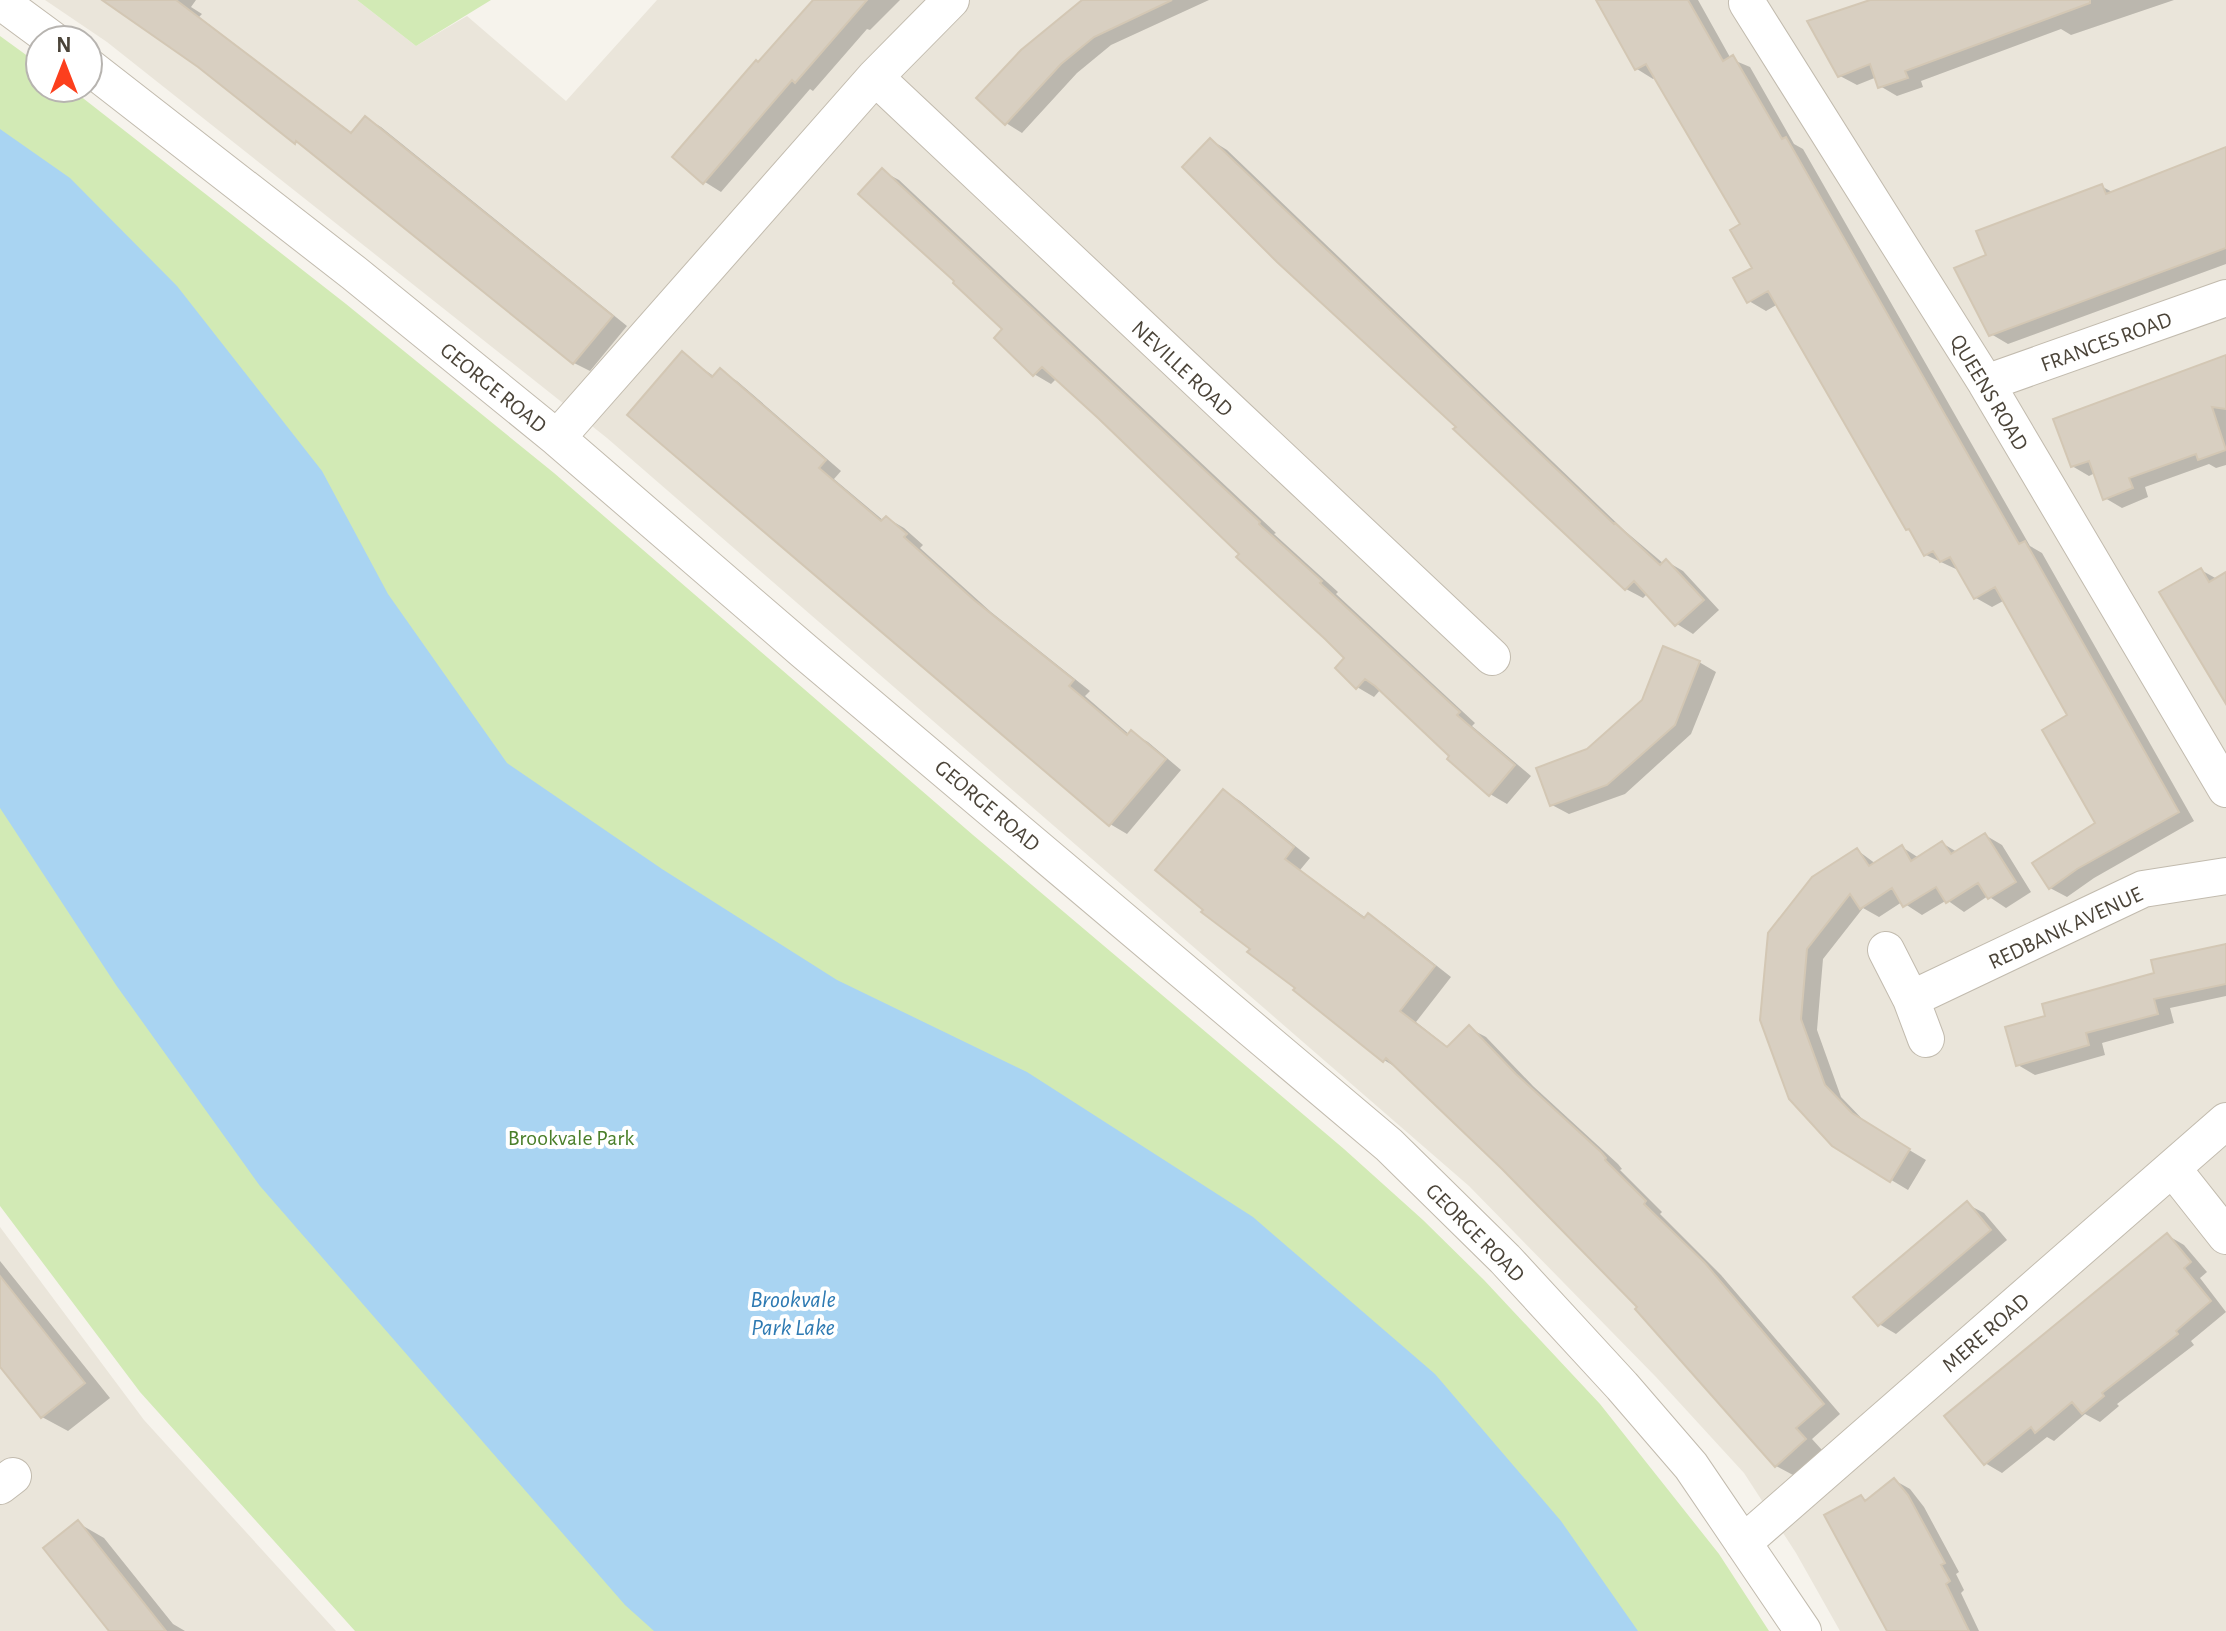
<svg xmlns="http://www.w3.org/2000/svg" width="2226" height="1631" viewBox="0 0 2226 1631" font-family="'Alegreya Sans',sans-serif">
<rect width="100%" height="100%" fill="#f6f3ec"/>
<path fill="#eae5da" d="M45 0H357L416 46 467 16 566 101 657 0H2226V1631H1840L1796 1553 1744 1473 1656 1377 1469 1186 607 438 107 42Z
M0 1227 144 1420 336 1631H0Z"/>
<path fill="#d2eab5" d="M357 0H491L416 46Z
M0 36 40 65V88H70L346 304 554 473 973 835 1344 1149 1423 1220 1484 1280 1600 1404 1719 1554 1769 1631H355L140 1392 0 1206Z"/>
<path fill="#a9d4f2" d="M0 129 70 178 177 286 322 471 388 594 507 763 662 869 837 980 1027 1072 1253 1217 1435 1374 1561 1521 1638 1631H654L625 1605 260 1186 116 985 0 808Z"/>
<path fill="#0003" d="M106 0H196L191 7 202 14 199 17 353 134 366 118 381 127 627 326 590 371 574 363 311 151 296 142 199 65Z
M820 0H900L870 30 867 29 813 91 810 89 721 192 705 182 675 157Z
M1087 0H1209L1111 45 1077 73 1022 133 1006 123Z
M1607 0H1698L1731 59 1750 67 1794 144 1803 149 2030 546 2042 553 2194 821 2094 878 2067 897 2050 888 2098 823 2070 716 2005 600 1992 607 1976 598 1958 570 1926 555 1913 532 1907 529 1778 304 1766 311 1749 301 1755 268 1743 225 1656 77 1653 79 1637 69Z
M1878 0H2174L2071 35 2061 29 1921 81 1923 87 1897 96 1880 86 1877 77 1857 85 1840 76Z
M1211 140 1227 150 1625 531 1664 564 1666 561 1683 571 1719 610 1693 634 1677 624 1648 593 1643 598 1626 589 1185 167Z
M2226 149V264L2008 344 1991 334 1989 256 2101 186 2114 193Z
M882 171 899 180 1276 533 1274 534 1338 592 1336 594 1475 723 1472 726 1531 776 1507 804 1490 794 1381 689 1374 697 1357 687 1347 658 1241 553 1057 378 1051 384 1034 374 1004 329Z
M682 354 715 377 720 371 737 381 841 471 834 479 884 521 887 518 904 528 923 545 920 548 991 612 1090 691 1085 696 1130 735 1132 733 1148 742 1181 770 1127 834 1110 824Z
M2226 357V465L2216 468 2209 464 2145 487 2148 497 2122 508 2105 498 2095 473 2089 476 2072 466Z
M2201 570 2217 579 2226 574V701Z
M1699 662 1716 672 1691 734 1625 794 1569 814 1552 805 1588 751 1644 702Z
M1224 791 1240 801 1310 858 1300 870 1366 918 1369 915 1385 925 1451 977 1416 1022 1449 1048 1469 1028 1486 1037 1533 1086 1618 1164 1622 1169 1620 1170 1662 1212 1660 1214 1721 1275 1840 1414 1812 1439 1822 1450 1793 1475 1776 1466 1640 1308 1564 1228 1402 1071 1384 1060 1296 990 1298 987 1252 949Z
M1985 835 2002 845 2031 892 2006 908 1988 896 1964 912 1947 900 1922 915 1902 902 1879 917 1863 908 1823 959 1817 1030 1841 1097 1869 1126 1926 1160 1908 1190 1833 1145 1762 1020 1857 850 1876 864 1902 847 1919 858 1942 843 1957 852Z
M2225 943H2226V996L2170 1008 2174 1023 2102 1043 2105 1055 2035 1075 2018 1065 2047 1018 2225 946Z
M1967 1204 1984 1213 2007 1240 1896 1334 1879 1324Z
M2167 1235 2184 1245 2207 1272 2200 1278 2226 1312 2191 1341 2194 1345 2117 1404 2119 1406 2100 1422 2085 1414 2054 1441 2047 1437 2002 1473 1985 1463Z
M0 1261 110 1398 68 1431 42 1417 0 1364Z
M1894 1480 1910 1489 1924 1507 1959 1572 1956 1574 1964 1590 1961 1593 1979 1631H1897L1861 1497 1868 1501Z
M78 1523 104 1538 173 1624 185 1631H112Z"/>
<path fill="#d8cfc1" stroke="#d3c7b4" stroke-width="2" d="M102 0H176L351 133 365 116 613 316 573 364 296 141 295 144 198 67Z
M813 0H867L795 83 792 80 703 184 672 157 756 60 758 62Z
M1082 0H1172L1094 37 1061 64 1005 125 976 98 1021 50Z
M1596 0H1688L1723 61 1733 55 1782 139 1786 137 2019 544 2025 541 2179 812 2077 869 2049 889 2032 863 2095 823 2042 730 2067 715 1995 587 1974 599 1950 557 1940 562 1933 551 1924 556 1909 529 1906 530 1768 291 1747 303 1733 278 1752 268 1730 230 1740 224 1646 64 1635 70Z
M1870 0H2090V3L1905 71 1908 78 1878 88 1870 64 1838 77 1807 21Z
M1210 138 1614 524 1615 523 1660 565 1666 559 1704 600 1675 626 1634 581 1625 590 1581 549 1453 429 1456 427 1277 262 1182 167Z
M2226 147V248L1989 336 1954 268 1986 255 1976 231 2102 184 2106 194Z
M882 168 1260 522 1259 524 1322 581 1320 583 1460 712 1457 715 1515 765 1489 796 1447 759 1449 756 1375 686 1365 679 1356 689 1335 668 1344 658 1325 639 1236 557 1239 554 1098 418 1042 367 1033 376 994 338 1002 329 953 283 954 281 858 194Z
M682 351 712 377 720 368 743 388 826 460 819 468 881 521 886 516 907 534 904 537 974 600 1074 680 1069 686 1127 735 1131 730 1166 759 1109 826 627 415Z
M2226 355V409L2212 407 2226 450 2198 460 2196 454 2129 478 2133 488 2103 500 2089 461 2071 467 2053 419Z
M2201 568 2209 582 2226 572V704L2159 592Z
M1663 646 1700 661 1675 725 1607 785 1550 806 1536 768 1587 749 1642 700Z
M1223 789 1294 847 1285 859 1364 918 1368 913 1435 966 1400 1011 1447 1047 1469 1025 1516 1074 1601 1152 1606 1158 1605 1160 1646 1201 1644 1204 1705 1263 1824 1404 1796 1428 1806 1439 1775 1467 1635 1309 1637 1307 1502 1169 1386 1058 1383 1062 1293 990 1295 988 1247 952 1250 949 1201 912 1203 910 1155 870Z
M1985 833 2016 882 1988 899 1978 883 1946 903 1936 887 1903 907 1892 888 1860 909 1850 894 1807 949 1801 1019 1825 1085 1852 1113 1910 1149 1890 1182 1832 1146 1789 1099 1760 1020 1768 933 1812 877 1857 848 1869 866 1902 845 1911 861 1942 841 1951 854Z
M2226 944V984L2154 999 2158 1014 2086 1033 2089 1045 2016 1066 2005 1027 2045 1016 2042 1004 2154 973 2151 960Z
M1967 1201 1991 1230 1878 1326 1853 1297Z
M2167 1233 2191 1262 2184 1268 2211 1301 2176 1331 2178 1334 2102 1393 2104 1396 2082 1414 2072 1402 2035 1433 2031 1427 1984 1465 1944 1416Z
M0 1276 85 1383 41 1418 0 1367Z
M1894 1478 1908 1495 1945 1563 1941 1565 1950 1581 1946 1584 1969 1631H1887L1824 1515 1861 1495 1865 1501Z
M78 1520 166 1631H109L43 1548Z"/>
<g fill="none" stroke-linecap="round" stroke-linejoin="round">
<defs>
<path id="minor" d="M1748 0 1747 3 1986 383 2226 789
M0 1 53 40
M88 66 354 273 557 438 804 651 1389 1145 1505 1259 1622 1386 1691 1466 1803 1631
M875 77 1492 657
M1986 383 2226 298
M557 438 875 77 951 0
M1886 950 1911 999 1926 1039
M1911 999 2143 889 2226 876
M2173 1169 2226 1236
M0 1486 13 1476
M1743 1543 2226 1121"/>
</defs>
<use href="#minor" stroke="#c2bbae" stroke-width="38"/>
<use href="#minor" stroke="#fff" stroke-width="36"/>
</g>
<g text-anchor="middle" stroke-width="8" stroke-linejoin="round" paint-order="stroke">
<g font-size="22" fill="#4b4439" stroke="#fff">
<text transform="translate(2106 341) rotate(-20)" y="8">FRANCES ROAD</text>
<text transform="translate(1183 368) rotate(43)" y="8">NEVILLE ROAD</text>
<text transform="translate(494 387) rotate(39)" y="8">GEORGE ROAD</text>
<text transform="translate(1990 392) rotate(59)" y="8">QUEENS ROAD</text>
<text transform="translate(988 805) rotate(40)" y="8">GEORGE ROAD</text>
<text transform="translate(2065 927) rotate(-25)" y="8">REDBANK AVENUE</text>
<text transform="translate(1476 1232) rotate(45)" y="8">GEORGE ROAD</text>
<text transform="translate(1985 1332) rotate(-41)" y="8">MERE ROAD</text>
</g>
<g font-size="22" fill="#4a7f2a" stroke="#fff">
<text x="571" y="1145">Brookvale Park</text>
</g>
<g font-size="24" font-style="italic" fill="#2e7ab2" stroke="#fff">
<text x="793" y="1307">Brookvale<tspan x="793" dy="28">Park Lake</tspan></text>
</g>
</g>
<g transform="translate(64 64)"><circle r="38" fill="#ffffff" stroke="#b7b4b0" stroke-width="2"/>
<path d="M0-6L14 30L0 20L-14 30Z" fill="#fc3f1d"/>
<text y="-12" font-size="22" font-weight="bold" text-anchor="middle" fill="#4b4439">N</text>
</g>
</svg>
